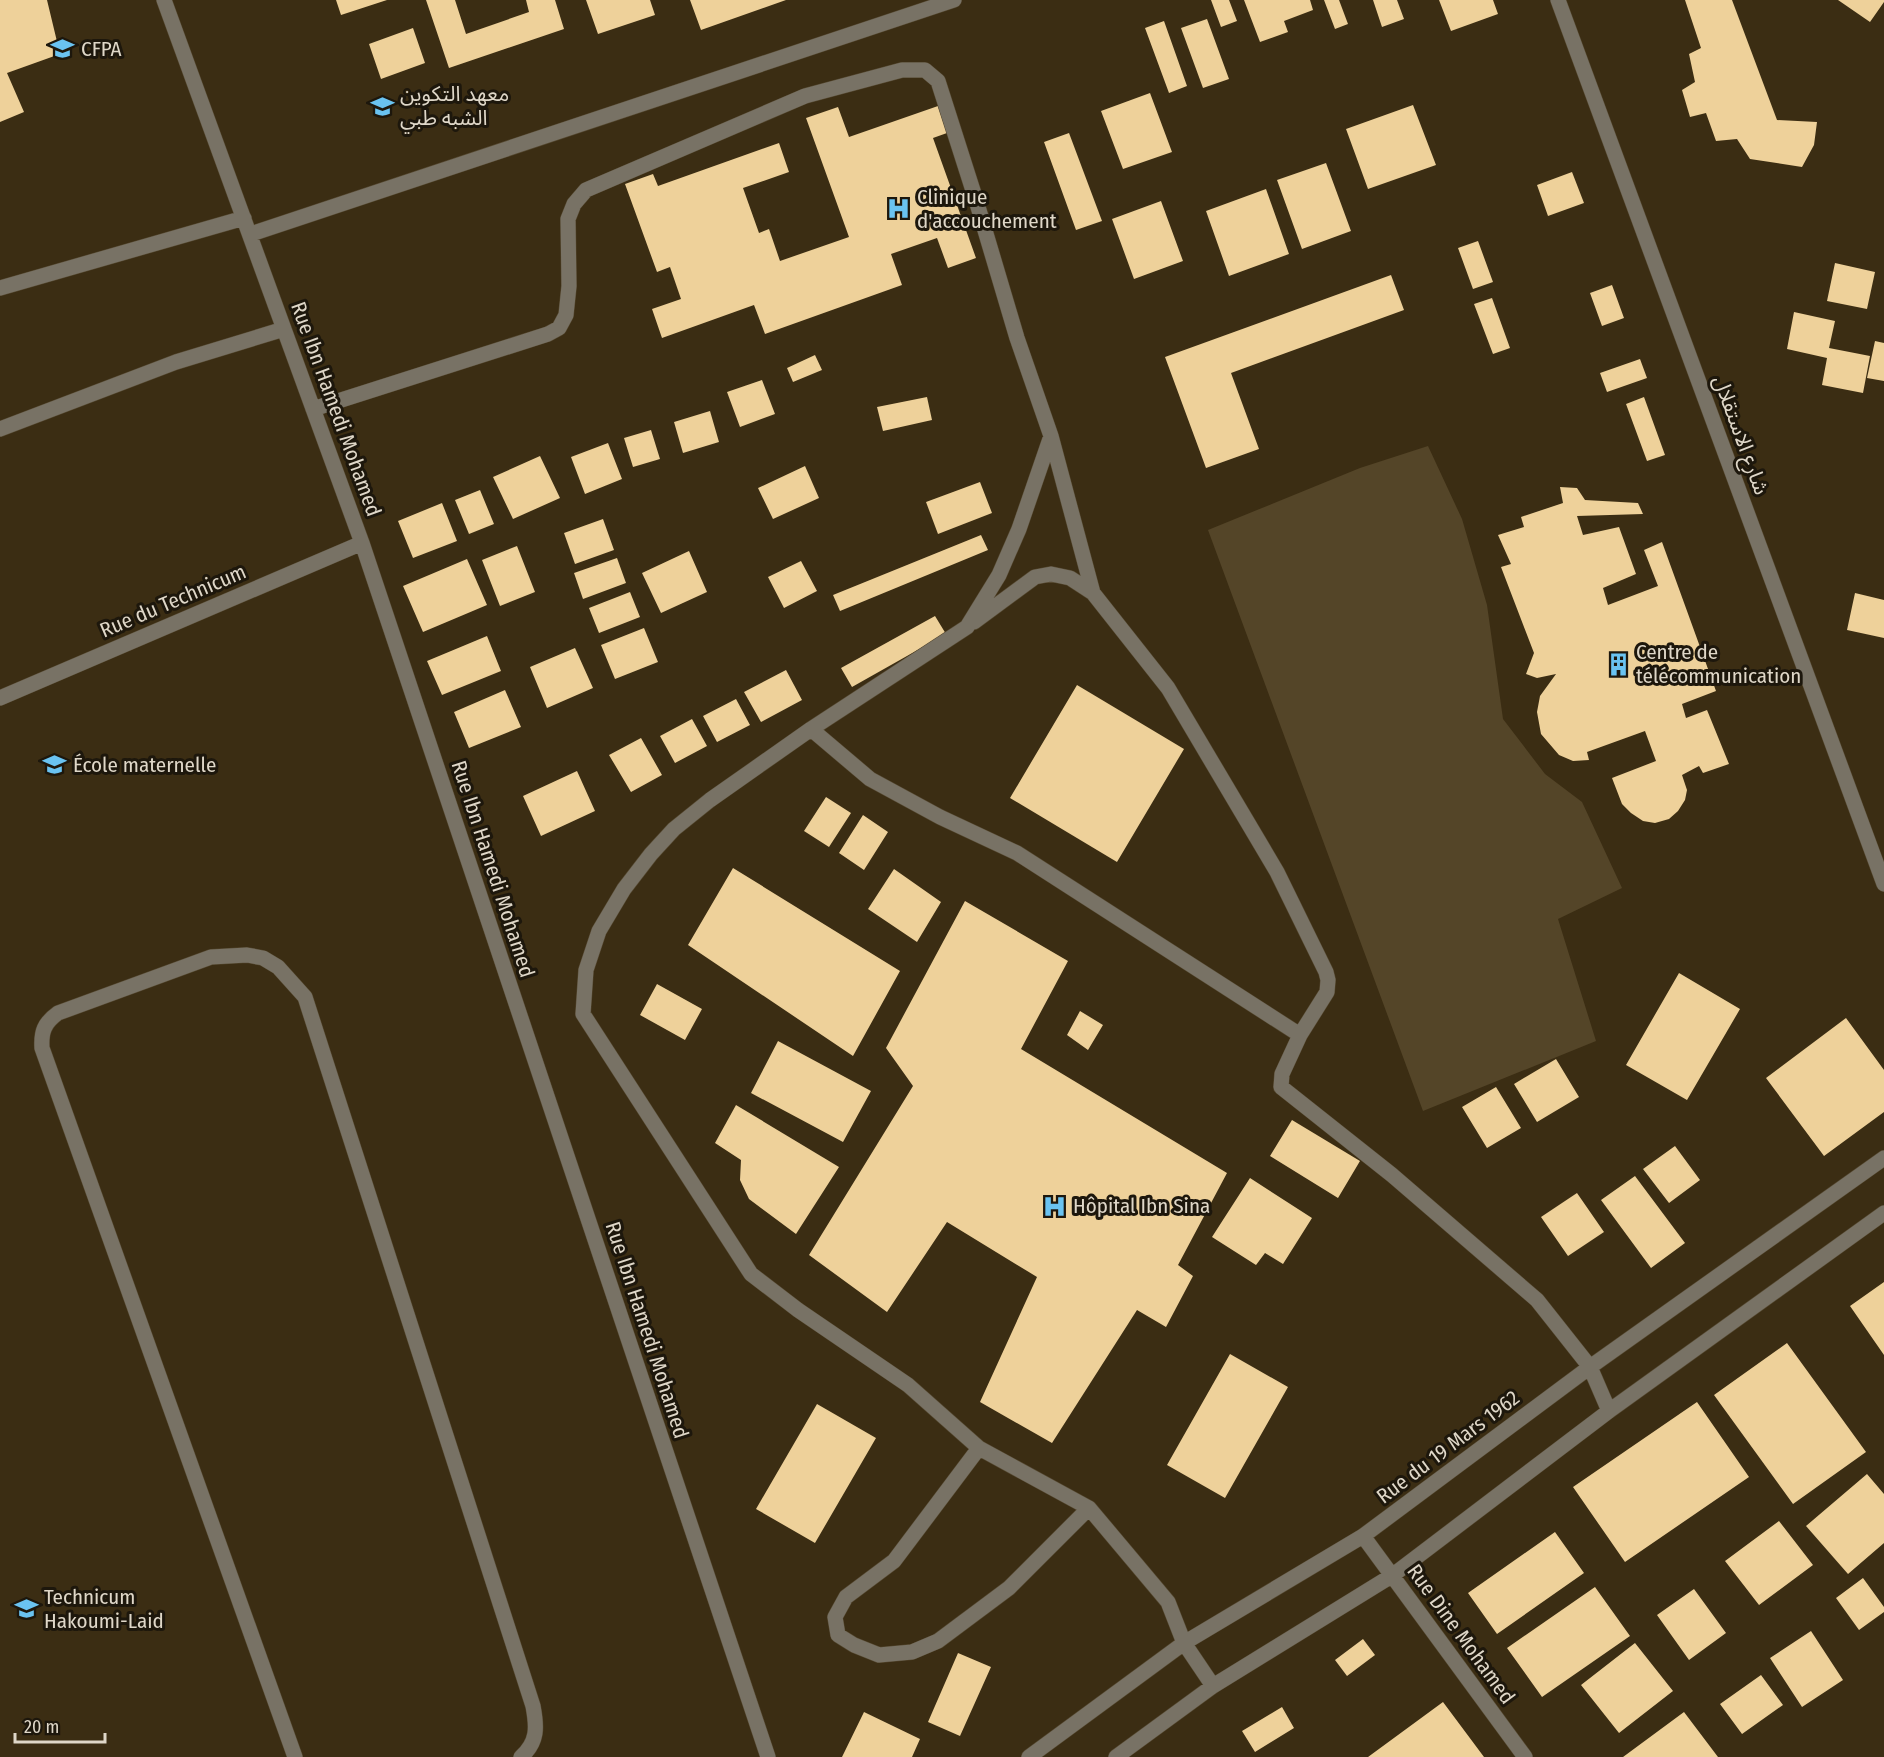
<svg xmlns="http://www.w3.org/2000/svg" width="1884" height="1757" viewBox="0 0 1884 1757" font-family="'Fira Sans Condensed','Noto Sans Arabic',sans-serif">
<rect width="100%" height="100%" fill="#3b2d13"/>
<path fill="#544528" d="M1428 446 1462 519 1487 605 1503 719 1545 774 1582 802 1622 888 1558 919 1596 1041 1423 1111 1208 530 1360 468Z"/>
<path fill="#eed19a" d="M0 0H47L60 54 7 73 24 112 0 122Z
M336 0H387L341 15Z
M426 0H455L466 34 529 12 526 0H555L564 29 449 68Z
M586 0H650L655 15 598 34Z
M690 0H786L701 30Z
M1211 0H1229L1237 21 1221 27Z
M1244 0H1310L1313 10 1284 21 1288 32 1260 42Z
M1324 0H1339L1348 24 1335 29Z
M1373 0H1397L1404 19 1382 27Z
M1439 0H1493L1498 14 1451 31Z
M1685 0H1732L1777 120 1817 122 1814 145 1802 167 1750 159 1737 139 1716 141 1706 113 1690 117 1682 90 1695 82 1689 54 1701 48Z
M1838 0H1884V2L1870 22Z
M1207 19 1229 79 1203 88 1181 28Z
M1164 21 1187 86 1169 93 1145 28Z
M413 28 425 63 381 79 369 44Z
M1150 93 1172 152 1123 169 1101 111Z
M1413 105 1436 165 1368 189 1346 129Z
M938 106 947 133 933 138 976 258 948 268 937 238 891 254 902 285 765 334 754 305 662 338 652 309 681 299 670 267 657 272 625 184 653 174 658 186 779 143 789 172 743 188 759 233 769 229 780 261 849 237 806 118 838 107 849 137Z
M1069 133 1102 221 1076 230 1044 142Z
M1326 163 1351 231 1302 249 1277 180Z
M1572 172 1584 203 1548 216 1537 185Z
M1266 189 1289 254 1229 276 1206 211Z
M1161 201 1183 261 1134 279 1112 219Z
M1478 241 1493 282 1473 289 1458 248Z
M1835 263 1875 272 1867 309 1827 301Z
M1391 275 1404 310 1231 373 1259 449 1206 468 1165 357Z
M1612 285 1624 318 1602 326 1590 293Z
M1492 298 1510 348 1493 354 1474 304Z
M1794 312 1835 321 1829 348 1870 356 1863 393 1822 385 1827 358 1787 349Z
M1875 341 1884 343V381L1867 378Z
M815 355 822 370 793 382 787 368Z
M1640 359 1647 378 1607 392 1600 373Z
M762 380 775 414 740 427 727 392Z
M927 397 932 420 883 431 877 407Z
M1644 397 1665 455 1647 461 1626 404Z
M710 411 719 442 683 453 674 422Z
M651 430 660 459 633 467 624 438Z
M608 443 622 479 585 494 571 457Z
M540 456 560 498 513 519 493 477Z
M805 466 819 498 773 519 758 488Z
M980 482 992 513 938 534 926 502Z
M1560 487 1577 488 1585 500 1638 503 1643 514 1577 516 1583 535 1619 527 1636 574 1603 588 1608 605 1658 586 1644 550 1662 542 1716 691 1682 704 1686 718 1707 710 1729 764 1703 773 1699 766 1682 775 1687 790 1685 800 1678 811 1669 819 1655 823 1643 821 1631 813 1622 804 1612 778 1656 761 1645 731 1587 752 1589 760 1573 761 1559 755 1541 734 1537 712 1540 696 1556 674 1537 678 1526 674 1534 653 1501 567 1511 564 1498 535 1524 527 1521 517 1563 503Z
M480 490 494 524 469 534 455 500Z
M442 503 457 541 413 558 398 521Z
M603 519 614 550 575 564 564 533Z
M981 535 988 550 840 611 833 595Z
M517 546 535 592 500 606 482 560Z
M689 551 707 592 661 613 642 573Z
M617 558 626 583 583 599 574 573Z
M467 559 487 605 423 632 403 586Z
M801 561 817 591 784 608 768 577Z
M630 592 640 617 599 633 589 608Z
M1855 593 1884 600V638L1847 630Z
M935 616 946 634 852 687 841 668Z
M644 628 658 662 615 679 601 645Z
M487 636 501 671 442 695 427 661Z
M575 648 593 688 547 708 530 667Z
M786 670 802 700 761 722 744 692Z
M1077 685 1184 749 1117 862 1010 798Z
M505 690 521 727 469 748 454 712Z
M736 699 750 725 717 742 703 716Z
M692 719 707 746 675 763 660 736Z
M641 738 662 775 631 792 609 755Z
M577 771 595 811 541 836 523 796Z
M826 797 851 813 829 847 804 831Z
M863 815 888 832 864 870 839 853Z
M733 868 900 971 853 1056 688 945Z
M894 869 941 902 917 942 868 909Z
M965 901 1068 961 1021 1049 1227 1173 1178 1265 1193 1276 1166 1327 1137 1310 1052 1443 980 1402 1037 1277 947 1222 887 1312 809 1255 913 1086 886 1048Z
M1679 973 1740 1009 1687 1100 1626 1065Z
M657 984 702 1009 685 1040 640 1015Z
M1080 1011 1103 1025 1088 1050 1067 1035Z
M1846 1018 1884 1070V1112L1824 1156 1766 1078Z
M778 1041 871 1091 843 1142 751 1093Z
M1556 1059 1579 1097 1537 1122 1514 1084Z
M1496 1087 1521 1128 1487 1148 1462 1107Z
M736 1105 839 1167 796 1234 749 1199 740 1180 741 1160 715 1143Z
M1292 1120 1360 1161 1338 1198 1270 1156Z
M1675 1146 1700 1180 1669 1203 1643 1169Z
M1635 1176 1685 1243 1651 1268 1601 1200Z
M1250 1178 1312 1218 1283 1264 1265 1253 1256 1265 1212 1237Z
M1577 1193 1604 1232 1568 1256 1541 1217Z
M1884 1282V1355L1850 1306Z
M1787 1343 1866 1452 1793 1504 1714 1395Z
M1230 1354 1288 1387 1225 1498 1167 1465Z
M1697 1402 1749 1477 1625 1562 1573 1487Z
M817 1404 876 1438 815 1543 756 1509Z
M1867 1474 1884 1494V1543L1848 1574 1806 1526Z
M1779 1521 1813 1565 1759 1605 1725 1561Z
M1555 1532 1584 1573 1497 1634 1468 1593Z
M1863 1578 1884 1607V1612L1859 1630 1836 1598Z
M1595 1587 1630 1636 1542 1697 1507 1648Z
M1694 1589 1726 1633 1689 1660 1657 1615Z
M1811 1631 1843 1680 1802 1707 1770 1658Z
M1363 1639 1375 1655 1347 1676 1335 1660Z
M1635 1643 1673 1691 1619 1733 1581 1685Z
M958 1653 991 1667 960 1736 928 1722Z
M1761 1675 1783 1705 1742 1734 1720 1704Z
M1443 1702 1484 1757H1368Z
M1282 1707 1294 1728 1255 1752 1242 1731Z
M864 1712 920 1739 912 1757H842Z
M1684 1712 1718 1757H1623Z"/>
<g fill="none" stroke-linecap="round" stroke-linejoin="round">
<defs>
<path id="minor" d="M164 0 362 543 768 1757
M1558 0 1884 884
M251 234 954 0
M0 288 244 218
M313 409 548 334 559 328 566 315 569 286 568 219 574 204 586 190 805 96 902 70H925L938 81 976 200 1017 338 1051 436 1019 529 999 575 967 627 811 729 710 800 674 829 651 854 624 889 599 931 586 970 583 1014 751 1274 798 1310 908 1385 979 1448 1089 1508 1168 1602 1184 1643 1213 1686
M0 429 176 362 284 329
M1051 436 1093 593 1168 688 1277 872 1326 972 1328 980 1327 992 1300 1035 1282 1074 1281 1087 1392 1175 1537 1300 1590 1367 1609 1411
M974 622 1035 577 1051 574 1070 578 1093 593
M0 698 362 543
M811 729 870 779 940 817 1017 853 1300 1035
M979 1448 894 1561 846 1597 835 1617 838 1635 854 1645 879 1655 912 1652 938 1641 1009 1588 1089 1508
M1363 1536 1525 1757
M295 1757 42 1048C41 1032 44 1023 58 1013L211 957 247 955 263 958 278 967 305 997 533 1706C537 1727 538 1742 521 1757
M1029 1757 1184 1643 1363 1536 1590 1367 1884 1158
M1116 1757 1213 1686 1393 1575 1609 1411 1884 1213"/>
</defs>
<use href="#minor" stroke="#554830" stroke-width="16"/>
<use href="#minor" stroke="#787265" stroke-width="15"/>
</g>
<defs>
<symbol id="university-bare" viewBox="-9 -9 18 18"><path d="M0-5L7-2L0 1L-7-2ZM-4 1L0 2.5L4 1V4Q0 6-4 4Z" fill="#6ac3f1" stroke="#1d170c" stroke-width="2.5" paint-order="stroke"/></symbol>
<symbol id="hospital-bare" viewBox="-9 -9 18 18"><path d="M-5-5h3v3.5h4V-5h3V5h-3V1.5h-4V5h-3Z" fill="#6ac3f1" stroke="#1d170c" stroke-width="2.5" paint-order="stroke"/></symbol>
<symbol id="building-bare" viewBox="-9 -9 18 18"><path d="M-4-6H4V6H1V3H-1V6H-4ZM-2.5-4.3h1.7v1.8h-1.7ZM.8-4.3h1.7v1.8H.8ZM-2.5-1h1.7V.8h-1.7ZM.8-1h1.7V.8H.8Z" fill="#6ac3f1" stroke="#1d170c" stroke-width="2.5" paint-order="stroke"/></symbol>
<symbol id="school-bare" viewBox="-9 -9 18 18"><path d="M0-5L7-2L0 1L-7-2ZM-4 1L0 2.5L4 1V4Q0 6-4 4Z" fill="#6ac3f1" stroke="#1d170c" stroke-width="2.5" paint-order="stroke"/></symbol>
</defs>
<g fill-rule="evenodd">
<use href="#university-bare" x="46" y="32" width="33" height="33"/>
<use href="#university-bare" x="366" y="90" width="33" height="33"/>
<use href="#hospital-bare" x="882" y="192" width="33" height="33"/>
<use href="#building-bare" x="1602" y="648" width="33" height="33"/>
<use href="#school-bare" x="38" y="748" width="33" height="33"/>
<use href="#hospital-bare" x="1038" y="1190" width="33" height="33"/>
<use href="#school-bare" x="10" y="1592" width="33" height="33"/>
</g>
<g text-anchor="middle" stroke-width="6" stroke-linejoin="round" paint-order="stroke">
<g font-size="21" fill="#dfd7c8" stroke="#1d170c" text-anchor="start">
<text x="81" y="56">CFPA</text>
<text x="400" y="101">معهد التكوين<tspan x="400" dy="24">الشبه طبي</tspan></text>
<text x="917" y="204">Clinique<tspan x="917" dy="24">d'accouchement</tspan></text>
<text x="1636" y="659">Centre de<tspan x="1636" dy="24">télécommunication</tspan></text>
<text x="73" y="772">École maternelle</text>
<text x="1073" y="1213">Hôpital Ibn Sina</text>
<text x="44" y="1604">Technicum<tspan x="44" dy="24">Hakoumi-Laid</tspan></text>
</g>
<g font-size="21" fill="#dfd7c8" stroke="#1d170c">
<text transform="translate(336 409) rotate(70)" y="7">Rue Ibn Hamedi Mohamed</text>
<text transform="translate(1741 435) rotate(70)" y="7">شارع الاستقلال</text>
<text transform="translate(173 601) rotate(-23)" y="7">Rue du Technicum</text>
<text transform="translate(493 869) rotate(72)" y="7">Rue Ibn Hamedi Mohamed</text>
<text transform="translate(647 1330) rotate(72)" y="7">Rue Ibn Hamedi Mohamed</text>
<text transform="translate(1448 1447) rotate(-37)" y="7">Rue du 19 Mars 1962</text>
<text transform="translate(1461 1634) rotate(54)" y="7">Rue Dine Mohamed</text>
</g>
</g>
<path d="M15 1733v9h90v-9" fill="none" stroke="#dfd7c8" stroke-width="3"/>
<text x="24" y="1733" font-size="18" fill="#dfd7c8" stroke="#1d170c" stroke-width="4.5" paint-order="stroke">20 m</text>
</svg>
